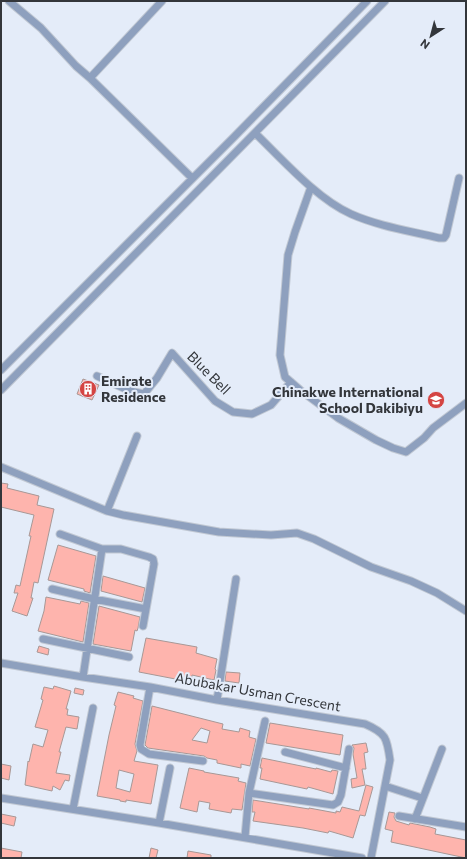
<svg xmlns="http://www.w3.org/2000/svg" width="467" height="859" viewBox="0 0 467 859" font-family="Commissioner,sans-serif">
<rect width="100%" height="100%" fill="#e4ecf9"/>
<path fill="#feb4ad" stroke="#a89896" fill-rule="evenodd" d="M83 379 99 385 92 400 77 394Z
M1 483 8 484 7 488 39 496 37 505 54 509 38 583 34 582 31 598H33L27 616 12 611 18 593H14L16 585 20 586 31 536H29L34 515 1 507Z
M58 545 96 556 90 593 84 591V589L48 580Z
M103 576 145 588 142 602 101 591Z
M46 597 80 604 81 601 89 603 83 642 38 631 44 611Z
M99 606 140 617 138 628 137 631 135 630 131 651 93 644Z
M146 638 197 647 196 653 217 659 215 669 216 670 214 680 192 675 191 682 139 672Z
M39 646 49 649 48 655 37 652Z
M226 672 240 673 239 683 225 681Z
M54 686 71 691 66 709H68L67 715 79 717 77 729 66 727 59 752H61L56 773 70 775 69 781 65 780 60 790 53 786 52 791 25 785 28 761 29 762 33 744 43 747 48 730 35 727 43 700 41 699 44 687 53 689Z
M75 688 84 690 83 695 74 693Z
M118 692 134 696 133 698 143 701 135 744 137 751 134 761 158 765 151 804 126 800V802L120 801V800L97 796 109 735 116 706 114 705ZM119 770 134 774 130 792 116 788Z
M152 706 223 724 222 729 239 732 240 728 250 731 249 737 256 739 250 766 241 764V768L217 763V760L207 758 204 756 148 748 145 745ZM201 728 210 731 207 743 192 740Z
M270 723 343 735 340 755 266 743Z
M366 743 368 752 364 753 366 769H362L365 785 352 788 351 779 357 778 353 754 354 748 352 745Z
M262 758 316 769V768L331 772 332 770 338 771 333 794 308 787 307 789 260 779 262 768H260Z
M1 764 11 766 9 780 1 778Z
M189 768 204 771V772L239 778 238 781 246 783 242 810 232 809 231 813 209 809 210 803 199 801 197 812 180 808Z
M366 785 373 787 365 816 360 815 353 838 329 831 328 833 303 828 253 821 255 812H252L253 800 309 809V808L336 813V811L340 812 342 807 359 811Z
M389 812 395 813 394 817 396 821 409 825 410 823 430 827 436 829 435 834 466 840V858L391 842 393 831 385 829Z
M1 814 16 817 14 826 1 823Z
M1 848 22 852 21 858H1Z
M151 848 158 850 156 858H149Z
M188 851 211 855V858H187Z"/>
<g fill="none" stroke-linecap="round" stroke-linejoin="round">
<defs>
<path id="minor" d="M9 1 41 28 76 66 90 78
M162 1 90 78 192 178
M255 133C281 158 317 199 351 214 378 226 410 231 439 238H444L446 235 459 178
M311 187 295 232 288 255 280 355 285 377 300 390 338 418 376 440 393 448 406 452 424 438 433 428 466 403
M1 370 234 137 367 1
M97 376 130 391 144 394 157 378 172 353 215 401 233 412 252 414 271 405 291 382
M1 390 385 1
M1 467 107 511 123 515 219 532 271 535 297 533 314 539 371 567 411 581 437 593 466 611
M107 511 137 436
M60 534 102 549 83 677
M102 549H121L149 557 153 559 154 564 143 626
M52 589 94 599 146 609
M43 639 129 657
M1 663 83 677 150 687 217 700 365 724C386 733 387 738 390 760L371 858
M150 687 140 745 141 749 149 754 203 761
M217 700 236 579
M285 752 346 768
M385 786 422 798
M249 793 333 805 338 802 341 795 349 749
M1 798 159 823 362 858
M73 809 93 708
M399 816 466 827
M415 819 442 749
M159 823 170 768
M245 837 249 793 265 721"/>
</defs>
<use href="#minor" stroke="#c1c8d3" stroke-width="9"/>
<use href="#minor" stroke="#8ea0be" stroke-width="7"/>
</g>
<defs>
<symbol id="building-disc" viewBox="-11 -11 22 22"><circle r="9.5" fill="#d44543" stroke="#e4ecf9"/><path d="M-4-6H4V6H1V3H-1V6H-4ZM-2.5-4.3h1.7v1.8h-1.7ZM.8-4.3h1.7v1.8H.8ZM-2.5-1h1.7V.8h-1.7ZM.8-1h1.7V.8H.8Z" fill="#fff"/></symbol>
<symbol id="school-disc" viewBox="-11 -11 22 22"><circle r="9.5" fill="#d44543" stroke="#e4ecf9"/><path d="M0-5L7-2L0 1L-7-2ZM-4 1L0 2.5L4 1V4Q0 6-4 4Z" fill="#fff"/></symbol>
</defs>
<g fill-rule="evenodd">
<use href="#building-disc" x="78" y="379" width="20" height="20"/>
<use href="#school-disc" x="426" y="390" width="20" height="20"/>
</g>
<g text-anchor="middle" stroke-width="4" stroke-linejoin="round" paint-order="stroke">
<g font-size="14" fill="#33363b" stroke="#e4ecf9">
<text transform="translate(209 373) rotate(45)" y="5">Blue Bell</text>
<text transform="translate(258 692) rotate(10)" y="5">Abubakar Usman Crescent</text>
</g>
<g font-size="14" font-weight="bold" fill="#33363b" stroke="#e4ecf9" text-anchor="start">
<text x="101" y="386">Emirate<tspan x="101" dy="16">Residence</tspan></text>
<text x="423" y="397" text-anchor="end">Chinakwe International<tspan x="423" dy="16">School Dakibiyu</tspan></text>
</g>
</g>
<rect width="467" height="859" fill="none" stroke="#33363b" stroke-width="4"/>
<g transform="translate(431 36) rotate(216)" stroke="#e4ecf9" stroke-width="3" paint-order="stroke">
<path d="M0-3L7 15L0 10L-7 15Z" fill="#33363b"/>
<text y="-6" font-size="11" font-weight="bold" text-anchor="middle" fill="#33363b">N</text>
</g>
</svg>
